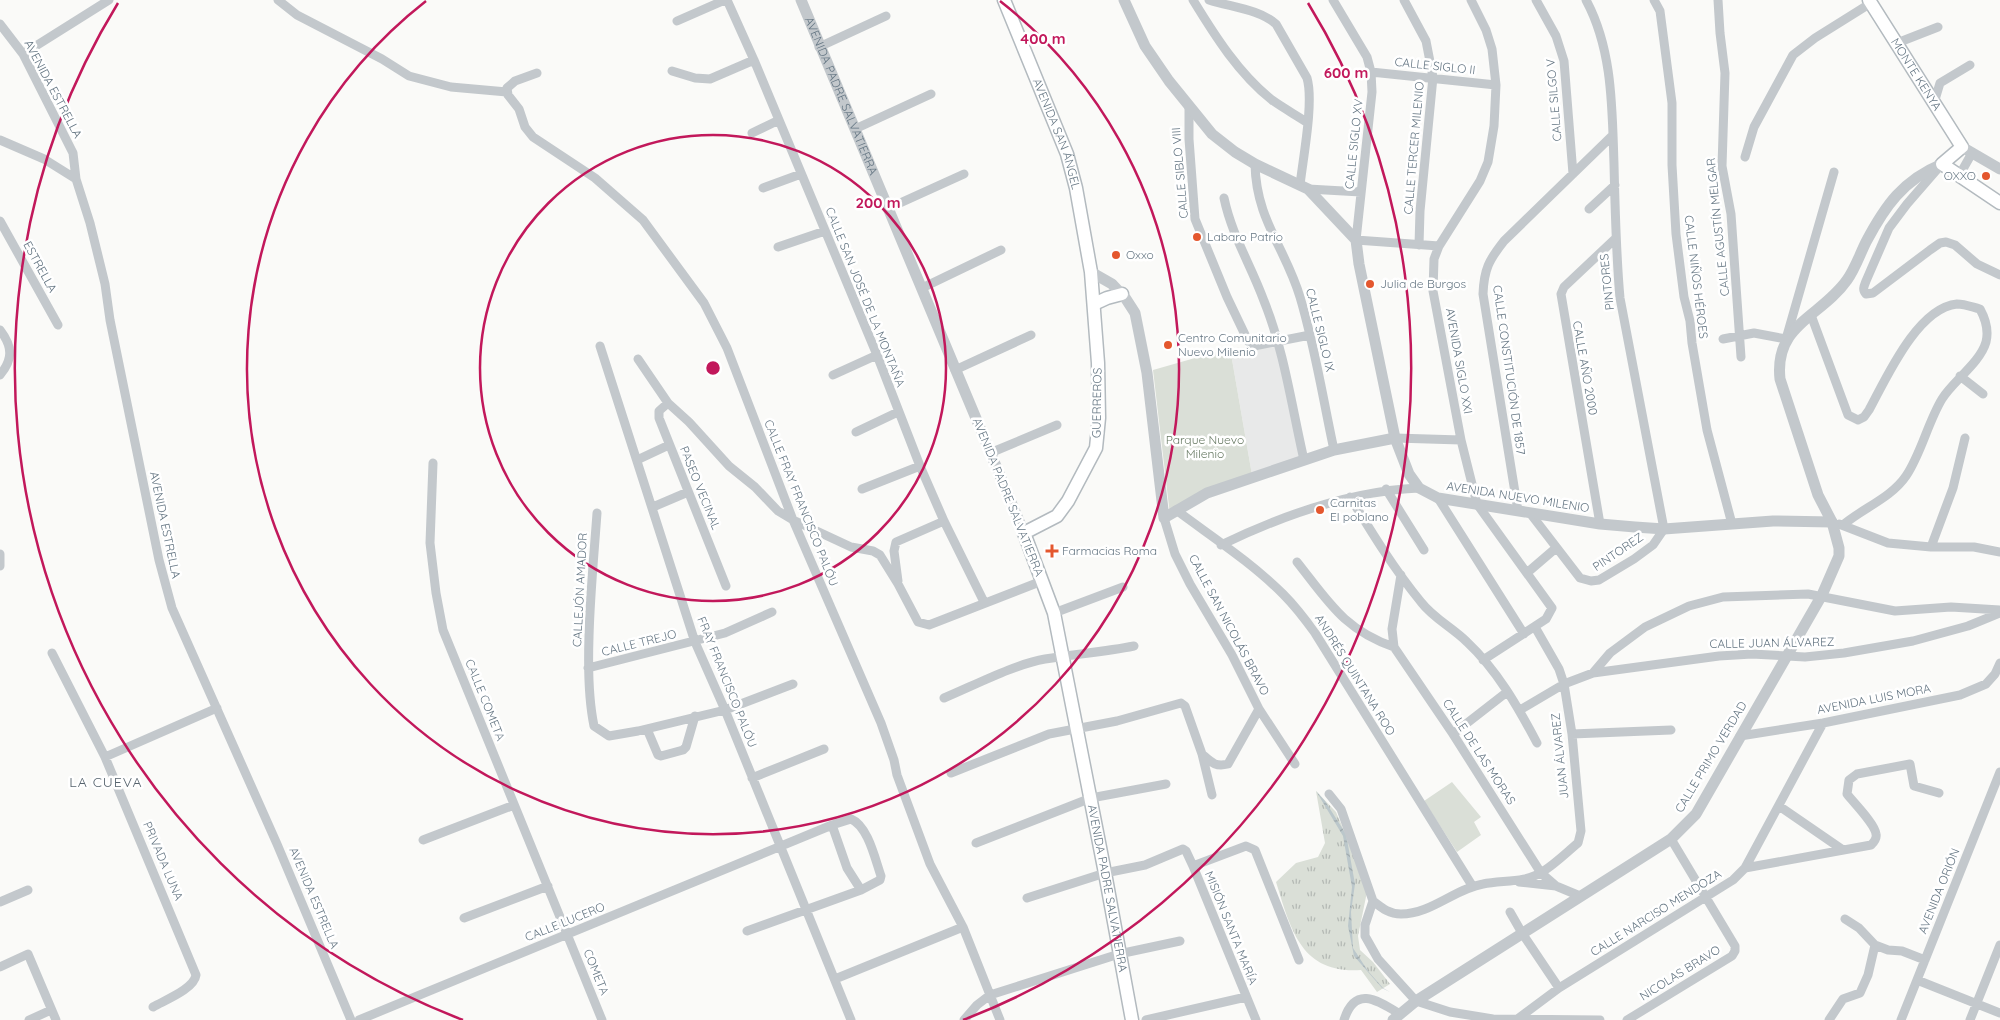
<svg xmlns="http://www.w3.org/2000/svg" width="2000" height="1020" viewBox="0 0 2000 1020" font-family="Quicksand,sans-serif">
<defs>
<pattern id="grass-tufts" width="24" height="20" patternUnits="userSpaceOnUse" patternTransform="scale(1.25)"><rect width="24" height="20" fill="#dadfd7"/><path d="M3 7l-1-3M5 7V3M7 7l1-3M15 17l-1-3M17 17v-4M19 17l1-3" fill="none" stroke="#b4b9b4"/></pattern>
<pattern id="water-waves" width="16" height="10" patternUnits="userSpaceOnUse" patternTransform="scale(1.25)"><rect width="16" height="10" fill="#bbc7cb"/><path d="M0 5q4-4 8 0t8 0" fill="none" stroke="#9ca6aa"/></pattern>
</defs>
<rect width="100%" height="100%" fill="#fafaf8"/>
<path fill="#e8e9e9" d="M1277 347 1303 458 1252 475 1230 348Z"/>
<path fill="url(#grass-tufts)" d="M1316 791 1336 812 1368 887 1358 936 1360 950 1373 962 1390 984 1377 992 1361 970C1301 974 1291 930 1276 882L1296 863 1318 857 1325 843Z"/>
<path fill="#dadfd7" d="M1230 348 1252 475 1170 515 1153 370Z
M1452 782 1481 817 1474 822 1481 835 1457 852 1424 801Z"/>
<path fill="url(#water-waves)" d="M1316 791 1325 801 1346 834 1355 884 1351 912 1353 948 1368 971 1383 988 1390 992 1382 988 1354 956 1348 926 1352 887 1343 836Z"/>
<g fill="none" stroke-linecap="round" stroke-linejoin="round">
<defs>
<g id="secondary">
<path id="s2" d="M1004 0 1067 154 1076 188 1091 272 1098 363 1099 418 1096 448 1068 501 1057 516 1024 533 1054 613 1105 873 1132 1020"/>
<path id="s3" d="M1869 0 1962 147 1942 164 2000 203"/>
<path d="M1094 304 1107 298 1122 294"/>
</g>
</defs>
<use href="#secondary" stroke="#b3babf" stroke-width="15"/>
<path stroke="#c3c8cc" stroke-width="9" d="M278 0 297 15 382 59 409 76 451 87 507 92
M727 0 754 60 877 355 920 466 944 521 984 602
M1193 0C1215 36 1239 74 1272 100 1283 108 1296 115 1308 123
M1209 0C1230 7 1259 9 1276 24L1307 78C1314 102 1303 158 1300 185
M1333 0 1367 57 1371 72 1372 92 1356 240 1439 246
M1404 0 1426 41 1433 77 1420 211 1419 245
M1471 0 1486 30 1492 49 1496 85 1494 126 1488 162 1480 181 1439 246 1434 259 1433 291 1461 440 1477 504 1552 608 1546 619 1483 660
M1536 0 1556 36 1564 61 1573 174
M1654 0 1660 11 1672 103V165L1676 234 1684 297 1690 321 1692 343 1707 430 1732 524
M1718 0 1720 33 1725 73 1722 166 1731 214 1741 357
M677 21 725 0
M0 24 23 54 73 153 76 179 90 223 105 284 110 320 159 560 172 608 277 844 351 1020
M1897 43 1938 27
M819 47 886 16
M23 54 109 0
M672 71 695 78 710 79 754 60
M1371 72 1496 85
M537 73 515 81 507 88 508 95 519 109 525 127 533 137 595 178 643 220 704 303 727 348 793 520 881 723 894 760 897 775 930 864 963 927 1000 1020
M1934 103 1940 83 1970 65
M1189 107V139L1195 219 1227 297 1248 341 1254 346 1310 335
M855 129 931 94
M752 133 779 120
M0 140 44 159 76 179
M1745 157 1754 127 1793 55 1815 38 1871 3
M1255 164C1256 220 1285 247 1300 297 1315 347 1323 399 1334 450
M1940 166 1907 204 1889 228 1866 281C1864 286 1862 290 1866 294L1873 293 1930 250 1940 243 1946 242 1955 245 1977 264 2000 275
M1959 176 1972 153
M763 188 801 174
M1308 189 1361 192
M1224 198C1232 236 1251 265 1264 301 1284 350 1292 408 1304 460
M889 208 964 174
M1589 209 1615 185
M0 221 58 325
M778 247 825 231
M922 288 1001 250
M1811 315 1848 415 1858 420 1864 417 1869 410C1886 379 1917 308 1957 304 1965 304 1972 307 1980 309 1986 320 1989 330 1986 342 1980 363 1953 381 1942 399 1928 422 1921 454 1906 476 1891 498 1863 508 1843 525
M0 330C13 347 13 359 0 375
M1723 339 1754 333 1786 339 1834 172
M600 346 695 642 725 710 851 1020
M638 359 668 403 689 422 729 466 755 487 778 511 793 520 851 547 873 551 880 555 898 584 918 622 929 625 1042 581
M955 370 1031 335
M833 375 877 355
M1960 376 1983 394
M668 403 659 411V418L726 586
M856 432 898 412
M1395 438 1461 440
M990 453 1057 425
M637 460 669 445
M433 463 430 543 436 593 443 630 602 1020
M862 489 920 466
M1386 489 1424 550
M1350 497C1372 533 1394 569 1421 602 1433 618 1453 628 1467 642 1497 670 1518 707 1537 743
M1438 498 1524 634
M653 507 688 492
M1176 510C1212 537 1251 562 1283 594 1295 606 1305 619 1315 633L1473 887
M1518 511 1483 294C1484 269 1489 260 1504 241L1613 135
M597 513C594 555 590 596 589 637 588 667 588 697 594 726L609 736 638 731 725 710 793 684
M1530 513 1580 578 1591 581 1599 580 1634 559 1653 545 1664 529 1620 298C1616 254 1615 209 1614 164 1612 109 1613 50 1586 0
M1164 518 1175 554 1190 584 1232 655 1259 709 1295 764
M1600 524 1561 294 1564 287 1616 238
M1839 524 1888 543 1931 547H1974L2000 552
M1221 545C1283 515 1350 491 1419 488
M1931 547 1953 488 1965 438
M0 554V566
M1297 562C1328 601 1344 630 1394 647
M1528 572 1556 548
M1401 575 1392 629 1394 647 1453 734 1541 873 1556 886 1580 896
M898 581 894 551 896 542 944 521
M1054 613 1123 587
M52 653 105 757 196 975C194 989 165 1000 153 1007
M588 668 725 633 772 612
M1593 673 1610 653 1645 627 1689 606 1723 597 1808 594 1895 611 1951 607 2000 610
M944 698C973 686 1015 664 1045 659 1075 654 1104 652 1134 646
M1520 710 1564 684 1593 673 1719 656 1752 654 1805 657 1844 653 1913 641 1968 626 2000 613
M647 729 658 755 661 756 683 750 686 747 695 716
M1453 734 1507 692
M1572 734 1671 730
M1740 736 1823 723 1960 695 1986 684 1995 674 2000 663
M1203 755C1212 763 1216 767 1228 764L1259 709
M105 757 217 708
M951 773 1049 734 1117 721 1181 703 1185 706 1202 754 1212 795
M752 778 824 749
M1329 794 1341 809 1373 901
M1779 806 1843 850
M832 825 847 868 861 890
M423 840 514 805
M976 843 1091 798 1166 784
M1193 866 1246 846 1255 850 1299 960
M1745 868 1871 845C1874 842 1877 838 1876 834 1875 824 1854 803 1847 794L1849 780 1857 774 1910 764 1914 786 1939 793
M1519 882 1556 886
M1027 898 1105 873 1145 865 1183 849 1186 851 1193 866 1256 1020
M1373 901C1382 908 1389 914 1401 914 1431 914 1454 889 1483 884 1503 880 1525 883 1542 872 1555 864 1567 852 1578 843L1581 831 1572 734 1564 684 1559 669 1535 627
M1373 901 1365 925V936L1378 959 1416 1001 1450 1012 1493 1019 1600 1020
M0 902 28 890
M1510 912 1522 933 1559 988
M464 918 548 886
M1875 945 1888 950 1902 951 1925 960
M0 967 28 954 56 1020
M835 979 963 927
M1917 980 2000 1013
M29 1020 51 1010
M359 1020 832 825 851 819C868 826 875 859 881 876L880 880 861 890 747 931
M964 1020 977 1005 990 995 1119 954 1180 941
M1146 1020 1246 997
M1344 1020C1355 985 1377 1000 1400 1014
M1516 1020 1559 988 1733 880 1745 868 1823 723
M1627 1020 1732 956 1735 951V946L1671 839
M1829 1020 1843 999 1860 993 1868 975 1875 945 1859 928 1845 919
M1901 1020 2000 772
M1970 1020 2000 945"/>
<g stroke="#c3c8cc" stroke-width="11">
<path id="s1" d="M801 0 1024 533"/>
<path d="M1124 0 1145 46 1169 81 1212 134 1235 152 1255 164 1308 189 1356 240 1359 264 1395 438 1409 474 1419 488 1438 498 1600 524 1635 527 1664 529 1773 521 1832 522"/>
<path d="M1962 147 2000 169"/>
<path d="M1091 272 1112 284 1126 299 1135 313 1147 373 1164 518 1207 493 1334 450 1395 438"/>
<path d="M1393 1020 1416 1001 1671 839 1696 814 1822 595 1839 556V548L1832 522 1818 495 1780 379C1774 324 1821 317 1847 280 1855 269 1860 254 1866 242 1885 206 1903 180 1942 164"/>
</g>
<use href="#secondary" stroke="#fff" stroke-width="12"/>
</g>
<g fill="none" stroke="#c2185b" stroke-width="2.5">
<circle cx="713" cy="368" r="233"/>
<path d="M1000 1A466 466 0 1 1 426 1"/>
<path d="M463 1020A698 698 0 0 1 118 3M1308 3A698 698 0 0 1 963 1020"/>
</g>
<g fill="#e4572e" stroke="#fff" stroke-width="2">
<circle cx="1986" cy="176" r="5"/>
<circle cx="1197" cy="237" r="5"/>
<circle cx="1116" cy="255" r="5"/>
<circle cx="1370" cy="284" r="5"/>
<circle cx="1168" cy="345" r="5"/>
<circle cx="1320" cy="510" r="5"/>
<path d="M1049.5 543.5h5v5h5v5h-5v5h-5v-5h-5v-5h5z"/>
</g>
<g text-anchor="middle" stroke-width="5" stroke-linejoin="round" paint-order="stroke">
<g font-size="12" fill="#657683" stroke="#fff">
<text transform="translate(1435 66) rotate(6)" y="4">CALLE SIGLO II</text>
<text dy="4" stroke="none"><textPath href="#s3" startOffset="88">MONTE KENYA</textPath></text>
<text transform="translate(53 89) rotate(62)" y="4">AVENIDA ESTRELLA</text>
<text dy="4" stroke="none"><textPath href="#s1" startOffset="104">AVENIDA PADRE SALVATIERRA</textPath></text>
<text transform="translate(1554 100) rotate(-95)" y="4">CALLE SILGO V</text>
<text dy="4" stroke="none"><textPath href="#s2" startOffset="144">AVENIDA SAN ÁNGEL</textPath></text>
<text transform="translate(1354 144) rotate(-84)" y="4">CALLE SIGLO XV</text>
<text transform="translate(1414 148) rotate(-85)" y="4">CALLE TERCER MILENIO</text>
<text transform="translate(1180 173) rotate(-95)" y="4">CALLE SIBLO VIII</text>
<text transform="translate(1718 227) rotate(-96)" y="4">CALLE AGUSTÍN MELGAR</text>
<text transform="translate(40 267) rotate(61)" y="4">ESTRELLA</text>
<text transform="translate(1696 277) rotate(83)" y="4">CALLE NIÑOS HÉROES</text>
<text transform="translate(1607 282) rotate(-96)" y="4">PINTORES</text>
<text transform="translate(865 297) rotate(68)" y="4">CALLE SAN JOSÉ DE LA MONTAÑA</text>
<text transform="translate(1320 330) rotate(76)" y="4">CALLE SIGLO IX</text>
<text transform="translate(1459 361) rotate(80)" y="4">AVENIDA SIGLO XXI</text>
<text transform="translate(1585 368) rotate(80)" y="4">CALLE AÑO 2000</text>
<text transform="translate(1509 370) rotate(82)" y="4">CALLE CONSTITUCIÓN DE 1857</text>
<text transform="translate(1097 403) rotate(-89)" y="4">GUERREROS</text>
<text transform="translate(700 488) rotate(68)" y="4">PASEO VECINAL</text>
<text transform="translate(1008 497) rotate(68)" y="4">AVENIDA PADRE SALVATIERRA</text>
<text transform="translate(1518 497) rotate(9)" y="4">AVENIDA NUEVO MILENIO</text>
<text transform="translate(801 503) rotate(68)" y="4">CALLE FRAY FRANCISCO PALÓU</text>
<text transform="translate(165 525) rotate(78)" y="4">AVENIDA ESTRELLA</text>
<text transform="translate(1618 552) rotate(-34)" y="4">PINTOREZ</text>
<text transform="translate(580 590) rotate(-87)" y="4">CALLEJÓN AMADOR</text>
<text transform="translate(1229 625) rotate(62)" y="4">CALLE SAN NICOLÁS BRAVO</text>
<text transform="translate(639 643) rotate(-14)" y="4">CALLE TREJO</text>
<text transform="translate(1772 643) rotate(-1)" y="4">CALLE JUAN ÁLVAREZ</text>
<text transform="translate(1355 675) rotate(58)" y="4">ANDRÉS QUINTANA ROO</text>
<text transform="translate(727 682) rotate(68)" y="4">FRAY FRANCISCO PALÓU</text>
<text transform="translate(1874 699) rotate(-11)" y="4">AVENIDA LUIS MORA</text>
<text transform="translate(485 700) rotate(68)" y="4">CALLE COMETA</text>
<text transform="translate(1479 752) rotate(57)" y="4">CALLE DE LAS MORAS</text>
<text transform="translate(1560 756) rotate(-96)" y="4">JUAN ÁLVAREZ</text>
<text transform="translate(1711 757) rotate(-59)" y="4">CALLE PRIMO VERDAD</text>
<text transform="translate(163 861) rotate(67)" y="4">PRIVADA LUNA</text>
<text dy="4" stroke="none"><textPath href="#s2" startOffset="945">AVENIDA PADRE SALVATIERRA</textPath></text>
<text transform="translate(1939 891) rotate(-68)" y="4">AVENIDA ORIÓN</text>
<text transform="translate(314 898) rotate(67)" y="4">AVENIDA ESTRELLA</text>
<text transform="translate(1656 913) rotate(-32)" y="4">CALLE NARCISO MENDOZA</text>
<text transform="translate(565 922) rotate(-22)" y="4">CALLE LUCERO</text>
<text transform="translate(1231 928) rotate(68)" y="4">MISIÓN SANTA MARÍA</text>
<text transform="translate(596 972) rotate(68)" y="4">COMETA</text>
<text transform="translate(1680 973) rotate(-32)" y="4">NICOLAS BRAVO</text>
</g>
<g font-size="12" fill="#657683" stroke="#fff" text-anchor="start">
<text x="1976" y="180" text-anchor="end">OXXO</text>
<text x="1207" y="241">Labaro Patrio</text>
<text x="1126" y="259">Oxxo</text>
<text x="1380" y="288">Julia de Burgos</text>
<text x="1178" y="342">Centro Comunitario<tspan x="1178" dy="14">Nuevo Milenio</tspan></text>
<text x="1330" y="507">Carnitas<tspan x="1330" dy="14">El poblano</tspan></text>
<text x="1062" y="555">Farmacias Roma</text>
</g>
<g font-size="12" fill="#687a64" stroke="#fff">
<text x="1205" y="444">Parque Nuevo<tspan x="1205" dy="14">Milenio</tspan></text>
</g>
<g font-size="14" letter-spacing="1" fill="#57646e" stroke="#fff">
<text x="106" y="787">LA CUEVA</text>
</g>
</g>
<circle cx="713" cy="368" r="8" fill="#c2185b" stroke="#fff" stroke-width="2.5"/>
<g font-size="15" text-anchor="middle" font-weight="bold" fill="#c2185b" stroke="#fff" stroke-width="5" stroke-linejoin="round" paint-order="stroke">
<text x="1043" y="44">400 m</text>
<text x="1346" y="78">600 m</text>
<text x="878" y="208">200 m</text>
</g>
</svg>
